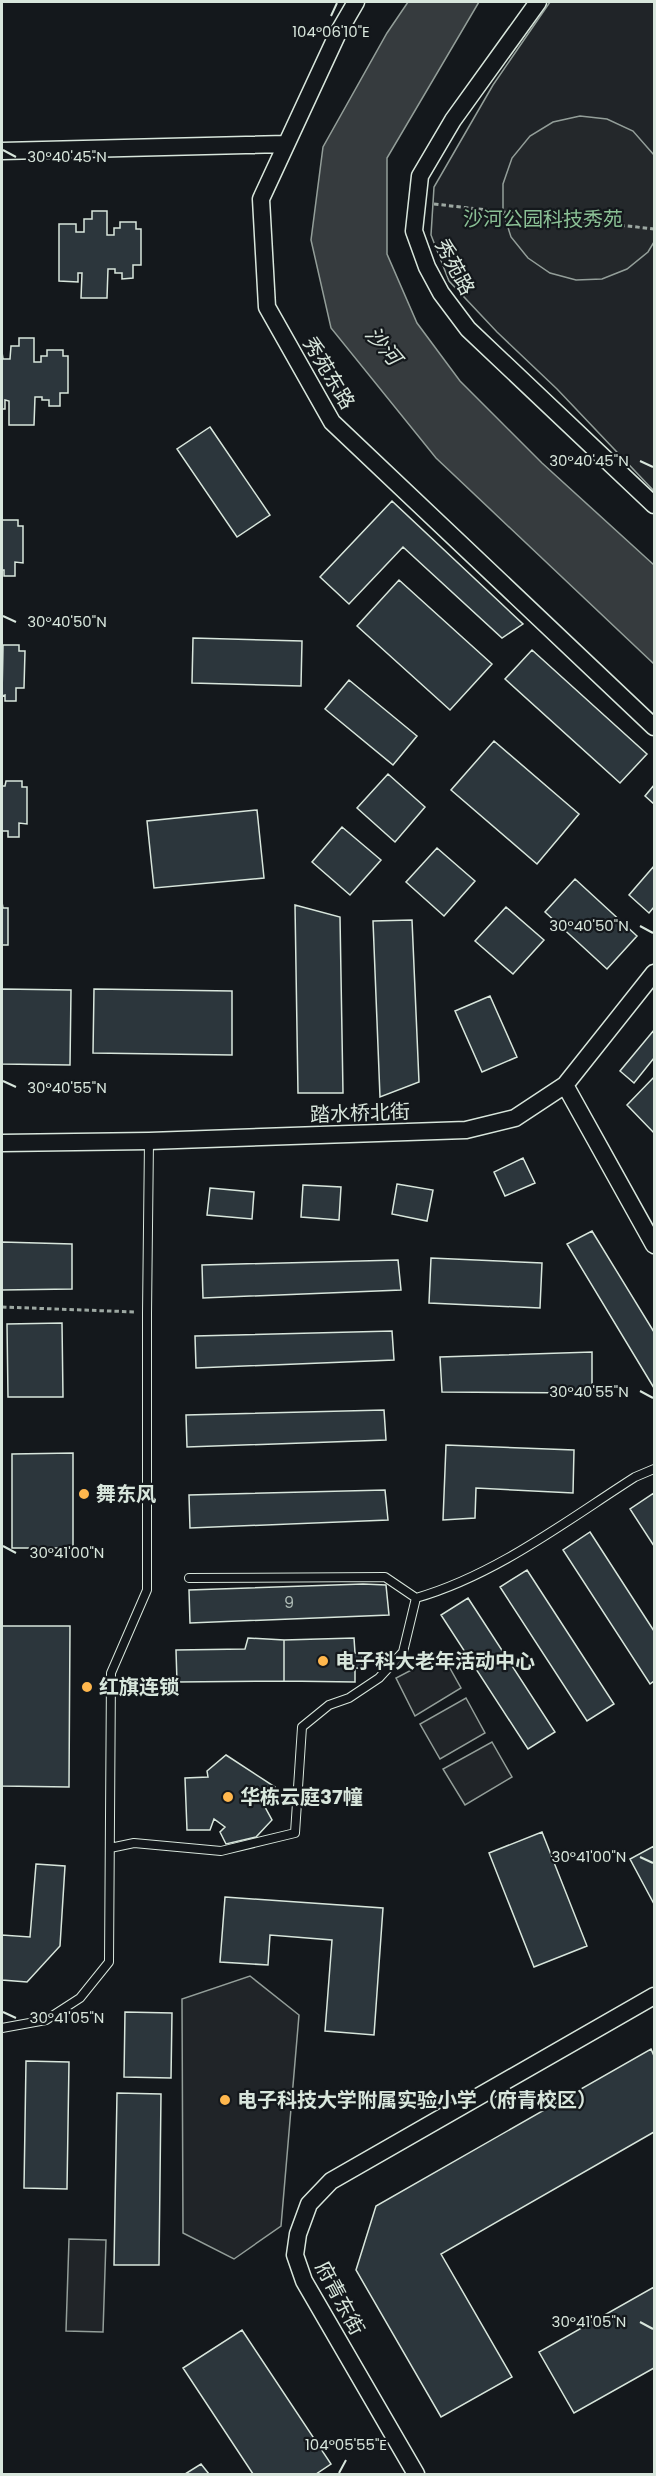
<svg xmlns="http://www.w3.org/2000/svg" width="656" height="2476" viewBox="0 0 656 2476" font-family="Poppins,'Noto Sans SC',sans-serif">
<rect width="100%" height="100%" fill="#14181c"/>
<path fill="#202428" stroke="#939e99" stroke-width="1.5" d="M550 2H654V491L557 389 497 332 449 281 431 235 434 187 493 85Z
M442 1654 461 1688 415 1716 396 1678Z
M466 1698 485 1733 440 1759 420 1724Z
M492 1742 512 1777 465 1805 443 1769Z
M250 1976 299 2015 281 2226 234 2259 183 2233 182 1999Z
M69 2239 106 2240 103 2332 66 2331Z"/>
<path fill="#24282b" stroke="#939e99" stroke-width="1.5" d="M580 116 607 119 633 131 654 155V242L648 252 627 269 602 279 576 280 550 273 528 258 511 237 503 212V184L512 158 530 136 553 122Z"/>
<path fill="#363b3e" stroke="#939e99" stroke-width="1.5" d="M408 2H479L387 158V254L417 323 460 381 542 463 654 565V664L436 458 331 328 311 240 323 147 387 33Z"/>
<path fill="#2c363c" stroke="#d8e6dc" stroke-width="1.5" d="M92 211H107V235H114V228H120V222H136V229H141V265H133V278L122 279V273H115V269H108L107 298H81L82 273H78V282L59 281V224H76V232H84V219H92Z
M19 338H34V362H41V356H47V350H63V356H68V393H60V406H49V400H42V397H35L34 425H9V401L5 400V409H2V352L3 359H10L11 346H19Z
M210 427 270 515 237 537 177 449Z
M392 501 523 624 502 638 403 547 349 604 320 577Z
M2 520H18V526H23V563L15 562V576H4V570H2Z
M399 580 492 664 450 710 357 626Z
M193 638 302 641 301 686 192 683Z
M3 645H19V651H25L24 688H16V701H5V695L2 696Z
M532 650 647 754 620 783 505 679Z
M349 680 417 736 393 765 325 709Z
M494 741 579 814 537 864 451 790Z
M388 774 425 807 395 842 357 808Z
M6 781H22V787H27V824L19 823V837H8V831H2V786H5Z
M654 785V804L645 796Z
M257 810 264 878 154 888 147 821Z
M342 827 381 860 350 895 312 862Z
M437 848 475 881 444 916 406 882Z
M654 866V907L649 913 629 895Z
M575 879 637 936 607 969 545 912Z
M2 902 3 908H8V945H2Z
M295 905 340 917 343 1093H298Z
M506 907 544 940 513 974 475 941Z
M412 920 419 1082 380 1097 373 921Z
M2 989 71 990 70 1065 2 1064Z
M94 989 232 991V1055L93 1053Z
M490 996 517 1057 482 1072 455 1011Z
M654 1030V1058L634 1083 620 1071Z
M654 1077V1133L627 1105Z
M523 1158 535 1183 505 1196 494 1172Z
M397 1184 433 1190 427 1221 392 1214Z
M303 1185 341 1187 339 1220 301 1217Z
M210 1188 254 1192 252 1219 207 1215Z
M592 1231 654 1332V1388L567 1244Z
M2 1242 72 1244V1289L2 1290Z
M431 1258 542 1263 540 1308 429 1303Z
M398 1260 401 1290 203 1298 202 1265Z
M62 1323 63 1397H8L7 1324Z
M392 1331 394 1360 196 1368 195 1336Z
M592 1352V1393L442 1392 440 1357Z
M384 1410 386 1440 187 1447 186 1415Z
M446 1445 574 1450 573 1493 476 1488 475 1518 443 1520Z
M73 1453V1548H12V1454Z
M385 1490 388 1520 190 1528 189 1495Z
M654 1493V1546L630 1509Z
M590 1532 654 1631V1681L650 1684 563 1550Z
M527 1570 614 1704 587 1721 500 1587Z
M363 1584 386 1585 389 1615 190 1623 189 1590Z
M468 1598 555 1732 528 1749 441 1615Z
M2 1626H70L69 1787 2 1786Z
M248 1638 284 1640V1681L177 1682 176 1650 245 1649Z
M354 1638 355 1653H362V1668H355V1682L284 1681V1640Z
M226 1755 275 1787 265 1807 272 1820 256 1837 226 1844 220 1832 225 1827 214 1819 210 1830H187L185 1778 208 1777 207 1771Z
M542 1832 587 1946 534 1967 489 1853Z
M654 1846V1904L630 1859Z
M36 1864 65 1866 60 1946 27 1982 2 1980V1935L30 1937Z
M225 1897 383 1908 374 2035 325 2031 332 1940 270 1935 268 1965 220 1962Z
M125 2012 172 2013 171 2078 124 2077Z
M651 2049 654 2056V2132L441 2254 512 2377 441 2417 356 2270 376 2206Z
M26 2061 69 2062 67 2189 24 2188Z
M117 2093 161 2094 159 2265H114Z
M654 2287V2368L574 2413 539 2352Z
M242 2330 331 2464 316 2474H253L183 2368Z
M201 2464 209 2474H185Z"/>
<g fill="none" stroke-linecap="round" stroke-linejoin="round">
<defs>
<path id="lane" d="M189 1578 385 1577 416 1598
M110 1848 134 1843 221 1851 295 1833 302 1727 329 1705 349 1698 379 1678 403 1652 416 1598C496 1575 566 1521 635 1477L654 1469
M2 2028 46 2020 80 1998 109 1962 111 1673 147 1590V1313L149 1141"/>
<path id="street" d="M356 2 338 33 261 199 267 307 332 422 654 727
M538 2 453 120 420 176 414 231 427 267 441 293 468 329 654 505
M2 151 286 144
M565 1085 654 1245
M2 1143 149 1141 466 1130 515 1118 565 1085 654 973
M416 2474 304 2281 295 2255 298 2234 309 2204 331 2181 654 1996"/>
</defs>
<use href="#lane" stroke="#d8e6dc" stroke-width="10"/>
<use href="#street" stroke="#d8e6dc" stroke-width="19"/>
<path stroke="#9da8a2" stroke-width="3" stroke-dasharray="4.5 3" stroke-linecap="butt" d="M434 204 654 229
M2 1307 136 1312"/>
<use href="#lane" stroke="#14181c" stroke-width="8"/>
<use href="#street" stroke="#14181c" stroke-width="16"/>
</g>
<path fill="none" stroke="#d8e6dc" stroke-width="2" d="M331 16 337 3M3 150 16 157M640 461 653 467M3 616 16 622M640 926 653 933M3 1081 16 1087M640 1391 653 1398M3 1546 16 1553M640 1857 653 1863M3 2012 16 2018M640 2322 653 2329M339 2473 346 2460"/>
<g fill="#ffb74d" stroke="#14181c" stroke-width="2">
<circle cx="84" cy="1494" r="6"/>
<circle cx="323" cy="1661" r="6"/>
<circle cx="87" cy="1687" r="6"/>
<circle cx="228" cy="1797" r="6"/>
<circle cx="225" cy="2100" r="6"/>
</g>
<g text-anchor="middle" stroke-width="4.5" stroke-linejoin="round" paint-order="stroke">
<g font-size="16" fill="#adbab4">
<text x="289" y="1608">9</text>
</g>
<g font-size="20" fill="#8ac095" stroke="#14181c">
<text x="543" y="226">沙河公园科技秀苑</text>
</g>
<g font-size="20" fill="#d8e6dc" stroke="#14181c">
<text transform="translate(455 267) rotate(62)" y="7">秀苑路</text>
<text transform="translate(329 373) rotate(59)" y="7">秀苑东路</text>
<text transform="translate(360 1113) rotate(-2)" y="7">踏水桥北街</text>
<text transform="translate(340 2298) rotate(62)" y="7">府青东街</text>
</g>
<g font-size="20" font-weight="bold" fill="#d8e6dc" stroke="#14181c" text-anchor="start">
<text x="96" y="1501">舞东风</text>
<text x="335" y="1668">电子科大老年活动中心</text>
<text x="99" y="1694">红旗连锁</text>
<text x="240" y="1804">华栋云庭37幢</text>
<text x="237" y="2107">电子科技大学附属实验小学（府青校区）</text>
</g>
<g font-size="21" font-style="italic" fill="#d8e6dc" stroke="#14181c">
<text transform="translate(383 346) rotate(50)" y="7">沙河</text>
</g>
</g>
<g font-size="15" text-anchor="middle" fill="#d8e6dc" stroke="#14181c" stroke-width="4.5" stroke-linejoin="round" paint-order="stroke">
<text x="331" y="37">104°06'10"E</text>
<text x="67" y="162">30°40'45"N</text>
<text x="589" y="466">30°40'45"N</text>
<text x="67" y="627">30°40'50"N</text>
<text x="589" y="931">30°40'50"N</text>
<text x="67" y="1093">30°40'55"N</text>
<text x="589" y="1397">30°40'55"N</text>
<text x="67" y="1558">30°41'00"N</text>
<text x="589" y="1862">30°41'00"N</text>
<text x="67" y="2023">30°41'05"N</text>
<text x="589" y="2327">30°41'05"N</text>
<text x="346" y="2450">104°05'55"E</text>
</g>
<rect width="656" height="2476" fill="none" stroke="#d8e6dc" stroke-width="6"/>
</svg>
